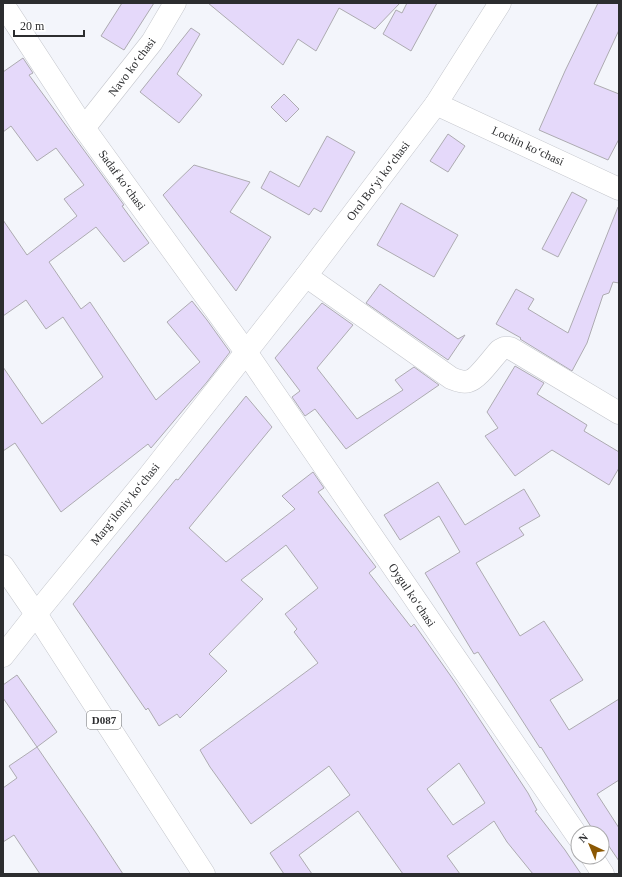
<svg xmlns="http://www.w3.org/2000/svg" width="622" height="877" viewBox="0 0 622 877" font-family="'Times New Roman',serif">
<rect width="100%" height="100%" fill="#f3f5fb"/>
<path fill="#e5d9fa" stroke="#adabb1" fill-rule="evenodd" d="M122 3H154L124 50 101 36Z
M208 3H400L375 29 339 8 316 51 298 39 283 65Z
M407 3H437L411 51 383 34 396 10 402 13Z
M598 3H619V30L594 84 619 94V139L608 160 539 130 565 71Z
M191 28 200 34 177 74 202 95 179 123 140 92Z
M23 58 33 73 29 75 124 205 122 206 149 243 124 262 96 227 49 262 81 309 90 302 156 400 200 362 167 322 192 301 207 320 230 352 207 382 151 448 148 444 61 512 15 443 3 451V367L42 424 103 377 63 317 46 329 26 300 3 316V220L27 255 77 216 64 199 84 185 56 148 37 161 11 126 3 132V72Z
M284 94 299 109 286 122 271 107Z
M448 134 465 146 448 172 430 161Z
M327 136 355 152 321 212 314 208 309 215 261 188 270 171 299 187Z
M194 165 250 182 230 212 271 237 236 291 163 195Z
M572 192 587 200 558 257 542 249Z
M401 203 458 235 434 277 377 245Z
M618 207H619V283L613 282 609 293 603 295 587 343 572 371 520 339 521 338 496 324 516 289 534 299 528 309 568 333Z
M380 284 458 339 465 335 448 360 366 303Z
M322 303 353 325 317 368 357 419 403 390 395 380 414 367 439 385 346 449 315 409 305 416 292 397 300 391 275 358Z
M515 366 544 383 537 394 587 425 584 431 619 452V468L609 485 552 450 515 476 485 436 498 428 487 412Z
M246 396 272 427 189 528 226 562 295 509 282 496 313 472 324 488 318 492 376 567 369 573 411 627 414 624 455 682 528 793 537 810 535 811 565 850 581 874H533L507 842 494 821 447 856 460 874H403L358 811 299 855 312 874H284L270 853 350 795 329 766 251 824 210 767 200 750 318 663 294 632 297 629 285 614 318 588 286 545 241 580 263 599 209 654 227 671 180 718 177 714 159 726 148 708 146 710 73 604 176 479 178 480ZM459 763 485 803 453 825 427 789Z
M438 482 465 525 524 489 540 516 519 528 524 535 476 563 520 636 544 621 583 680 550 700 569 730 619 699V780L597 794 619 828V861L602 836V833H600L597 828 593 830 541 747 540 748 478 652 474 654 425 573 460 552 439 516 400 540 384 515Z
M17 675 57 732 37 747 3 698V685Z
M37 747 96 833 123 874H40L14 835 3 842V788L17 778 9 766Z"/>
<g fill="none" stroke-linecap="round" stroke-linejoin="round">
<defs>
<path id="street" d="M3 4 84 128 246 352 578 837
M436 104 619 189
M84 128 152 42 175 3
M306 276 451 378C456 380 463 383 469 381 478 379 493 357 500 350L504 348H510L619 413
M592 857 603 874"/>
<path id="secondary" d="M3 656 36 614 148 477 306 276 436 104 500 3"/>
<path id="primary" d="M3 566 36 614 204 874"/>
</defs>
<use href="#street" stroke="#c4c6cc" stroke-width="23"/>
<use href="#secondary" stroke="#c4c6cc" stroke-width="23"/>
<use href="#primary" stroke="#c4c6cc" stroke-width="23"/>
<use href="#street" stroke="#fff" stroke-width="22"/>
<use href="#secondary" stroke="#fff" stroke-width="22"/>
<use href="#primary" stroke="#fff" stroke-width="22"/>
</g>
<g text-anchor="middle" stroke-width="3.5" stroke-linejoin="round" paint-order="stroke">
<rect fill="#fff" stroke="#6b6c6d" stroke-width="1" x="87" y="711" width="34" height="18" rx="3"/>
<g font-size="11" font-weight="bold" fill="#2c2d2f">
<text x="104" y="724">D087</text>
</g>
<g font-size="12" fill="#2c2d2f" stroke="#fff">
<text transform="translate(132 67) rotate(-53)" y="4">Navo koʻchasi</text>
<text transform="translate(528 146) rotate(25)" y="4">Lochin koʻchasi</text>
<text transform="translate(122 180) rotate(54)" y="4">Sadaf koʻchasi</text>
<text transform="translate(378 181) rotate(-53)" y="4">Orol Boʻyi koʻchasi</text>
<text transform="translate(125 504) rotate(-51)" y="4">Margʻiloniy koʻchasi</text>
<text transform="translate(412 595) rotate(56)" y="4">Oygul koʻchasi</text>
</g>
</g>
<rect width="622" height="877" fill="none" stroke="#2c2d2f" stroke-width="8"/>
<g transform="translate(590 845) rotate(316)"><circle r="19" fill="#ffffff" stroke="#ababac"/>
<path d="M0-3L7 15L0 10L-7 15Z" fill="#8b5804"/>
<text y="-6" font-size="11" font-weight="bold" text-anchor="middle" fill="#2c2d2f">N</text>
</g>
<path d="M14 30v6h70v-6" fill="none" stroke="#2c2d2f" stroke-width="2"/>
<text x="20" y="30" font-size="12" fill="#2c2d2f" stroke="#ffffff" stroke-width="3" paint-order="stroke">20 m</text>
</svg>
